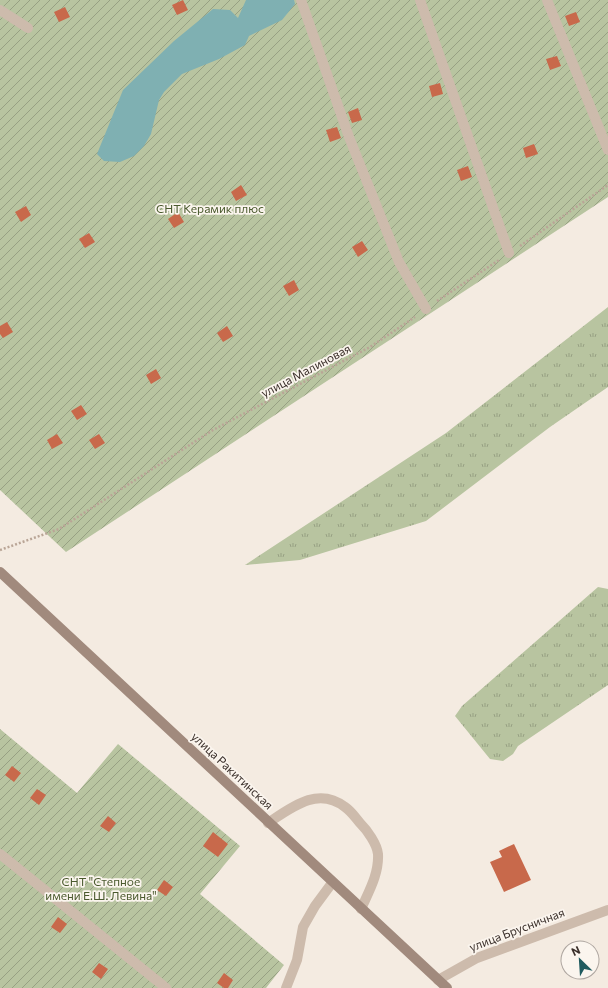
<svg xmlns="http://www.w3.org/2000/svg" width="608" height="988" viewBox="0 0 608 988" font-family="Commissioner,sans-serif">
<defs>
<pattern id="grass-tufts" width="24" height="20" patternUnits="userSpaceOnUse"><rect width="24" height="20" fill="#b8c4a0"/><path d="M3 7l-1-3M5 7V3M7 7l1-3M15 17l-1-3M17 17v-4M19 17l1-3" fill="none" stroke="#97a083"/></pattern>
<pattern id="garden-furrows" width="10" height="10" patternUnits="userSpaceOnUse"><rect width="10" height="10" fill="#b8c4a0"/><path d="M-1 1l2-2M0 10L10 0M9 11l2-2" fill="none" stroke="#97a083"/></pattern>
</defs>
<rect width="100%" height="100%" fill="#f4ebe1"/>
<path fill="url(#grass-tufts)" d="M608 307V387L550 427 426 521 300 560 245 565 446 433Z
M598 587 608 589V685L518 746 513 754 503 761 490 759 455 716 462 706Z"/>
<path fill="url(#garden-furrows)" d="M0 0H608V197L66 552 0 490Z
M0 729 77 793 118 744 240 846 200 894 284 965 266 988H0Z"/>
<path fill="#7fb0b2" d="M246 0H294L295 4 282 20 249 36 245 45 219 59 182 74 164 92 159 100 151 134 144 146 134 156 120 162 104 161 97 154 123 90 174 41 213 9 230 10 238 18Z"/>
<path fill="#c8694b" d="M183 0 188 10 177 15 172 5Z
M65 7 70 17 59 22 54 12Z
M576 12 580 22 569 26 565 16Z
M557 56 561 66 550 70 546 59Z
M440 83 443 94 432 97 429 86Z
M358 108 362 120 352 123 348 112Z
M337 127 341 138 330 142 326 130Z
M534 144 538 154 526 158 523 148Z
M468 166 472 177 461 181 457 170Z
M241 185 247 195 236 201 231 192Z
M26 206 31 215 21 222 15 212Z
M178 212 184 222 174 228 168 219Z
M89 233 95 242 85 248 79 239Z
M362 241 368 250 358 257 352 247Z
M294 280 299 290 289 296 283 286Z
M7 322 13 332 3 338 0 334V326Z
M227 326 233 336 223 342 217 333Z
M156 369 161 378 151 384 146 375Z
M81 405 87 414 77 420 71 411Z
M57 434 63 443 52 449 47 440Z
M99 434 105 443 95 449 89 440Z
M12 766 21 773 14 782 5 775Z
M37 789 46 795 39 805 30 798Z
M108 816 116 823 109 832 100 826Z
M213 832 228 844 218 857 203 846Z
M514 844 531 880 504 892 490 862 502 857 499 851Z
M164 880 173 887 166 896 157 890Z
M58 917 67 924 60 933 51 927Z
M99 963 108 969 101 979 92 972Z
M224 973 233 980 228 988H224L217 983Z"/>
<g fill="none" stroke-linecap="round" stroke-linejoin="round">
<path stroke="#b9a596" stroke-width="2.5" stroke-dasharray="2 2" stroke-linecap="butt" d="M520 246 608 185
M437 301 499 260
M0 550 59 529 213 430 370 347 415 317"/>
<path stroke="#cdbbac" stroke-width="10" d="M301 0 349 137 399 262 426 309
M420 0 509 253
M547 0 608 150
M0 10 28 28
M268 823C292 807 318 786 345 807 351 811 355 817 360 823 367 830 377 844 378 854 379 874 369 891 361 909
M0 854 166 988
M286 988 297 960 303 927 315 906 332 883"/>
<path stroke="#cdbbac" stroke-width="10" d="M438 980 477 958 608 910"/>
<path stroke="#a18a7d" stroke-width="10" d="M0 572 447 988"/>
</g>
<g text-anchor="middle" stroke-width="3.5" stroke-linejoin="round" paint-order="stroke">
<g font-size="12" fill="#4a5a2e" stroke="#fbf5ee">
<text x="210" y="213">СНТ Керамик плюс</text>
<text x="101" y="886">СНТ "Степное<tspan x="101" dy="14">имени Е.Ш. Левина"</tspan></text>
</g>
<g font-size="12" fill="#3b302b" stroke="#fbf5ee">
<text transform="translate(306 371) rotate(-28)" y="4">улица Малиновая</text>
<text transform="translate(232 771) rotate(43)" y="4">улица Ракитинская</text>
<text transform="translate(517 930) rotate(-21)" y="4">улица Брусничная</text>
</g>
</g>
<g transform="translate(580 960) rotate(335)"><circle r="19" fill="#fbf5ee" stroke="#aea6a0"/>
<path d="M0-3L7 15L0 10L-7 15Z" fill="#1f5a5e"/>
<text y="-6" font-size="11" font-weight="bold" text-anchor="middle" fill="#3b302b">N</text>
</g>
</svg>
